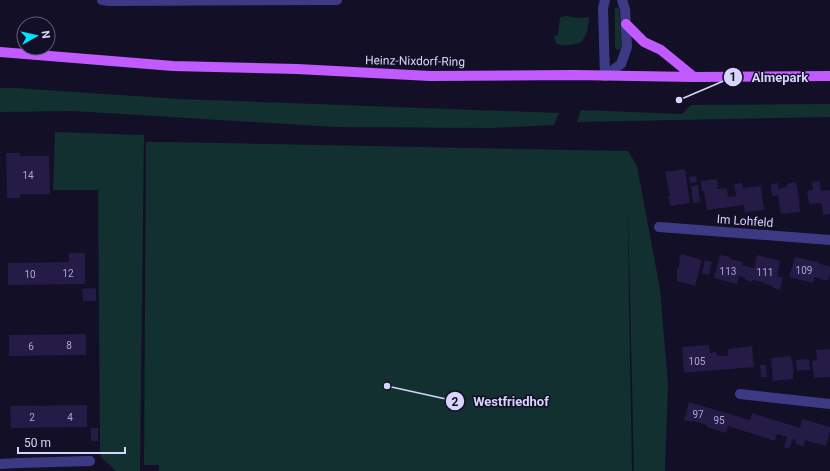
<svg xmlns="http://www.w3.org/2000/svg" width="830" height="471" viewBox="0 0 830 471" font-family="Roboto,sans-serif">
<rect width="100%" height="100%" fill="#130f26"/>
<path fill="#12302f" d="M617 7 619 8 622 43 621 49 617 50 615 47V8Z
M566 16 578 18 589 17C588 27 588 35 580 43 573 45 562 47 556 43L554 36 558 35 560 17Z
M0 88H16L179 99 559 113 554 125 491 128 335 127 73 111 0 112Z
M830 104V117L577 122 581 110 682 114 691 105Z
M55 132 144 135 140 471H116L101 457 100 451 98 190H53Z
M146 142H170L628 151 637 166 660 289 668 384 665 471H634L628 207 629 306 632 471H159V465H144Z"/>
<path fill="#241b47" d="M6 153H20V156H49L50 194H20V198H7Z
M685 169 690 203 670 206 668 196H670L665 172Z
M696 176 697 182 690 183 689 177Z
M717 179 718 187 716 188V189L727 188 728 197 736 196 734 184 742 183 743 188 761 186 764 210 746 212V213H745L744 205 707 210 704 191H702L701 181Z
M820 181 821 191 830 190V214L823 215 822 203 809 204 807 191 813 190 812 182Z
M796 182 800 203H799L800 212 781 214 778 195 772 196 771 184 778 183V189L787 187V184Z
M698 185 700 202 693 203 691 186Z
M69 253H85V284L8 285V263L69 262Z
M681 254 702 260 695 286 677 281V271L680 262 679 261Z
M720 255 730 257V259L743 262 742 265 754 268 757 255 780 261 777 276 783 278 780 290 773 288V286L763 283V282L752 280V282L745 280V278L739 276 737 284 714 278Z
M795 257 818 262V263L830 267V275L828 281 815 277 813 283 789 277Z
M705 260 712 262 709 275 702 273Z
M96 288V301H83L82 289Z
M86 334V355L9 356V335Z
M709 345 710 353 716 352 717 356H728V349L752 346 754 367 684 373 682 347Z
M830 349V377L814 378 812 361 817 360 816 350Z
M791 356 794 372H793V379L773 381 771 358Z
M809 359 810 370 797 371 796 360Z
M760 365H766L767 377H761Z
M689 402 750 420 752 413 800 428 802 419 830 427V432L826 446 805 440 804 446H801L795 443 796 440 793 439 789 449 784 447 787 437 777 434 775 441 728 426 726 433 707 427V425L693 421V422L684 420Z
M87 405V427L11 428 10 406Z
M91 428H98V441H91Z"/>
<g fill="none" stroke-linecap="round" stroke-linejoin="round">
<path stroke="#3d3a85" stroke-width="10" d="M102 0 109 1 337 0
M605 76 621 64 627 47 625 9 622 0
M605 76 603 8 605 0
M659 227 830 240
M740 394 830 404
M0 464 19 463 90 461"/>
<path stroke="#c25bff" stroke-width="10" d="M626 24 644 42 661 50 694 77
M0 52 173 66 297 69 430 76 574 75 694 77 830 76"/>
</g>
<g text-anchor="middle" stroke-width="3" stroke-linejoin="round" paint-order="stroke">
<g font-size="10" fill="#aca6d1">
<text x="28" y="179">14</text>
<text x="804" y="274">109</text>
<text x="728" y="275">113</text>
<text x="765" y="276">111</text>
<text x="68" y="277">12</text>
<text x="30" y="278">10</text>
<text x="69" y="349">8</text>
<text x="31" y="350">6</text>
<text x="697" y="365">105</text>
<text x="698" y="418">97</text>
<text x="32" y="421">2</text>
<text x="70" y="421">4</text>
<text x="719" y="424">95</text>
</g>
<g font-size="12" fill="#d9d4ff" stroke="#130f26">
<text transform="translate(415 61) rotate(1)" y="4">Heinz-Nixdorf-Ring</text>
<text transform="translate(745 221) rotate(4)" y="4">Im Lohfeld</text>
</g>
</g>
<path fill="none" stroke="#d9d4ff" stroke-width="1.5" d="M679 100L733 77M387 386L455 401"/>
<g fill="#d9d4ff" stroke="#130f26" stroke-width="1.5">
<circle cx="679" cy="100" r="4"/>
<circle cx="387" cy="386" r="4"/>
<circle cx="733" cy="77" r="10"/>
<circle cx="455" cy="401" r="10"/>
</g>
<g font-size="12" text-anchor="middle" font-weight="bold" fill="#111">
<text x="733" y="81">1</text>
<text x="455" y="406">2</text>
</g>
<g font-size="13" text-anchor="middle" font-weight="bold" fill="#d9d4ff" stroke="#130f26" stroke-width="3" stroke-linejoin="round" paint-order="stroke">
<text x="780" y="82">Almepark</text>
<text x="511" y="406">Westfriedhof</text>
</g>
<g transform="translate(36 36) rotate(82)"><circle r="19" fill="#130f26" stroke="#625e7d"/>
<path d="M0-3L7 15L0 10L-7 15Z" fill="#00e5ff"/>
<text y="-6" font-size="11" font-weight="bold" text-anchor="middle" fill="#d9d4ff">N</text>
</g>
<path d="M18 447v6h107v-6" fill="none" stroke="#d9d4ff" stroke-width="2"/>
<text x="24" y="447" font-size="12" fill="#d9d4ff" stroke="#130f26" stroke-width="3" paint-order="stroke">50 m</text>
</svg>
